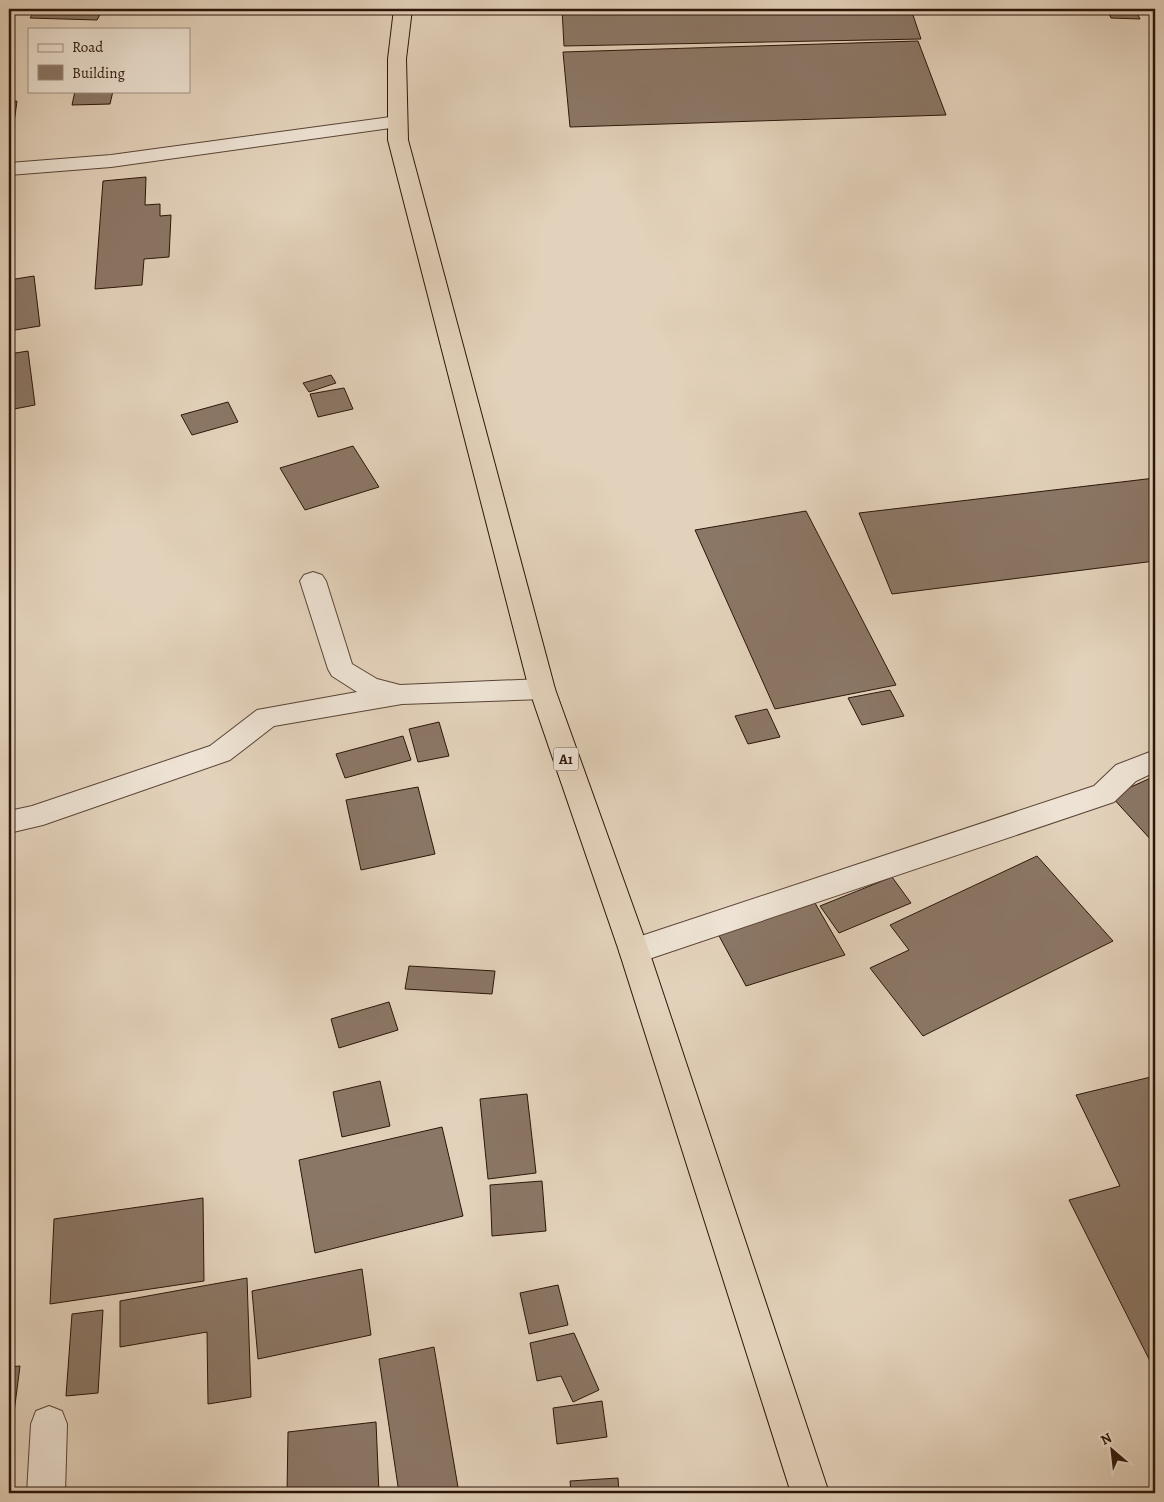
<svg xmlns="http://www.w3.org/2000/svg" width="1164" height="1502" viewBox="0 0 1164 1502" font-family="Alegreya,serif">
<rect width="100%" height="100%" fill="#e3d2bb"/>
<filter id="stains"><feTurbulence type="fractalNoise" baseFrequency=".004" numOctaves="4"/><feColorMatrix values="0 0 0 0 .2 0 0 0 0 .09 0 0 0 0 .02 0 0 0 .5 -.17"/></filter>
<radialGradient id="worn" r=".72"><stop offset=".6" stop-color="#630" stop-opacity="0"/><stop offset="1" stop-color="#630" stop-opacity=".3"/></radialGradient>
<path fill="#8b7766" stroke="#2c1509" d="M36 9H103L97 20 30 18Z
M562 9H911L921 39 564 46Z
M1107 9H1135L1140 19 1111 18Z
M918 41 946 115 570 127 563 52Z
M75 91H113L110 104 72 105Z
M17 101 11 145H9V102Z
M146 177 145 205 160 204V216L171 215 169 257 144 259 142 285 95 289 103 181Z
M34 276 40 326 9 331V280Z
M28 351 35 405 9 410V354Z
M331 375 336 383 309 392 303 383Z
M344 388 353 409 318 417 310 394Z
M228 402 238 422 192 435 181 415Z
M353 446 379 487 305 510 280 468Z
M1155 478V561L892 594 859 513Z
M806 511 896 685 775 709 695 530Z
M890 690 904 716 862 725 848 698Z
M767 709 780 737 748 744 735 716Z
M439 722 449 756 418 762 409 729Z
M403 736 411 760 345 778 336 754Z
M1155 776V839L1152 841 1111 796Z
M418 787 435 854 361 870 346 800Z
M1037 856 1113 941 923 1036 870 968 909 950 890 925Z
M892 877 911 903 839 933 820 906Z
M815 903 845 955 746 986 718 934Z
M409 966 495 971 492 994 405 989Z
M389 1002 398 1030 339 1048 331 1019Z
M1155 1076V1371L1069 1200 1120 1186 1076 1095Z
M380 1081 390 1126 342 1137 333 1092Z
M527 1094 536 1173 488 1179 480 1099Z
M442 1127 463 1216 315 1253 299 1160Z
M542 1181 546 1231 492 1236 490 1185Z
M203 1198 204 1281 50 1304 54 1219Z
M9 1225H13L9 1261Z
M362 1269 371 1335 258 1359 252 1291Z
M247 1278 251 1397 208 1404 207 1332 120 1347V1301Z
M558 1285 568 1325 529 1334 520 1293Z
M103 1310 98 1393 66 1396 72 1314Z
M574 1333 599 1390 573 1402 561 1376 537 1381 530 1343Z
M434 1347 459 1493H399L379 1359Z
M20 1366 9 1451V1367Z
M602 1401 607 1437 557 1444 553 1408Z
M376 1422 379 1493H287L288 1432Z
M618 1478 619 1493H571L570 1481Z"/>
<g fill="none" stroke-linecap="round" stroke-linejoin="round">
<defs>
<path id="minor" d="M398 116 405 118 407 122 405 126 111 167 9 175V163L111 155Z
M313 572 322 575 326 581 352 664 377 679 400 685 542 679 551 682 555 689 551 696 542 699 402 704 274 726 230 760 43 825 9 833V811L32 806 210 746 257 710 357 692 332 676 328 669 300 581 304 575Z
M1155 750V772L1136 781 1114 802 634 964 623 960 619 951 623 942 1094 786 1116 765Z
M49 1406 62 1411 67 1424 65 1493H27L31 1424 36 1411Z"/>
<path id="highway" d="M394 9H412L406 59 408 140 555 689 649 951 829 1493H791L619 951 529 689 388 140V59Z"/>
</defs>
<use href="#minor" stroke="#5a4436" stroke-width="2"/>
<use href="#highway" stroke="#2c1509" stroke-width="2"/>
<use href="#minor" fill="#ede2d3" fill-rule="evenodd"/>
<use href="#highway" fill="#e3d2bb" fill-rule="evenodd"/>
</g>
<g text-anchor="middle" stroke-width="4.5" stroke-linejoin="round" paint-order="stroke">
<rect fill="#ede2d3" stroke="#665246" stroke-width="1" x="553.5" y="747.5" width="25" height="23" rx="4"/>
<g font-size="14" font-weight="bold" fill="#2c1509">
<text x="566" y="764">A1</text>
</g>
</g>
<rect width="1164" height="1502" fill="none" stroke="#e3d2bb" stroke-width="30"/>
<rect x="10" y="10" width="1144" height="1482" fill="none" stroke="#2c1509" stroke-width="2.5"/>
<rect x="15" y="15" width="1134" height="1472" fill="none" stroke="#2c1509"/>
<rect x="28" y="28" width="162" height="65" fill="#ede2d3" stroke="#a09082"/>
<rect x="38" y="44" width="25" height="8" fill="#ede2d3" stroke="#a09082"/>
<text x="72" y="52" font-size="15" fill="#2c1509">Road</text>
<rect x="38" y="65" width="25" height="15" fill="#8b7766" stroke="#a09082"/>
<text x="72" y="78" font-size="15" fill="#2c1509">Building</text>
<g transform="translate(1112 1450) rotate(332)" stroke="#ede2d3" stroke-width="4" paint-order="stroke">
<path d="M0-4L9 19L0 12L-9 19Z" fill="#2c1509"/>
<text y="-8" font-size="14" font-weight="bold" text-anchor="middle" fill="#2c1509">N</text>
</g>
<rect width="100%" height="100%" filter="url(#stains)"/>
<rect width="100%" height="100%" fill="url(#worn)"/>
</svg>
